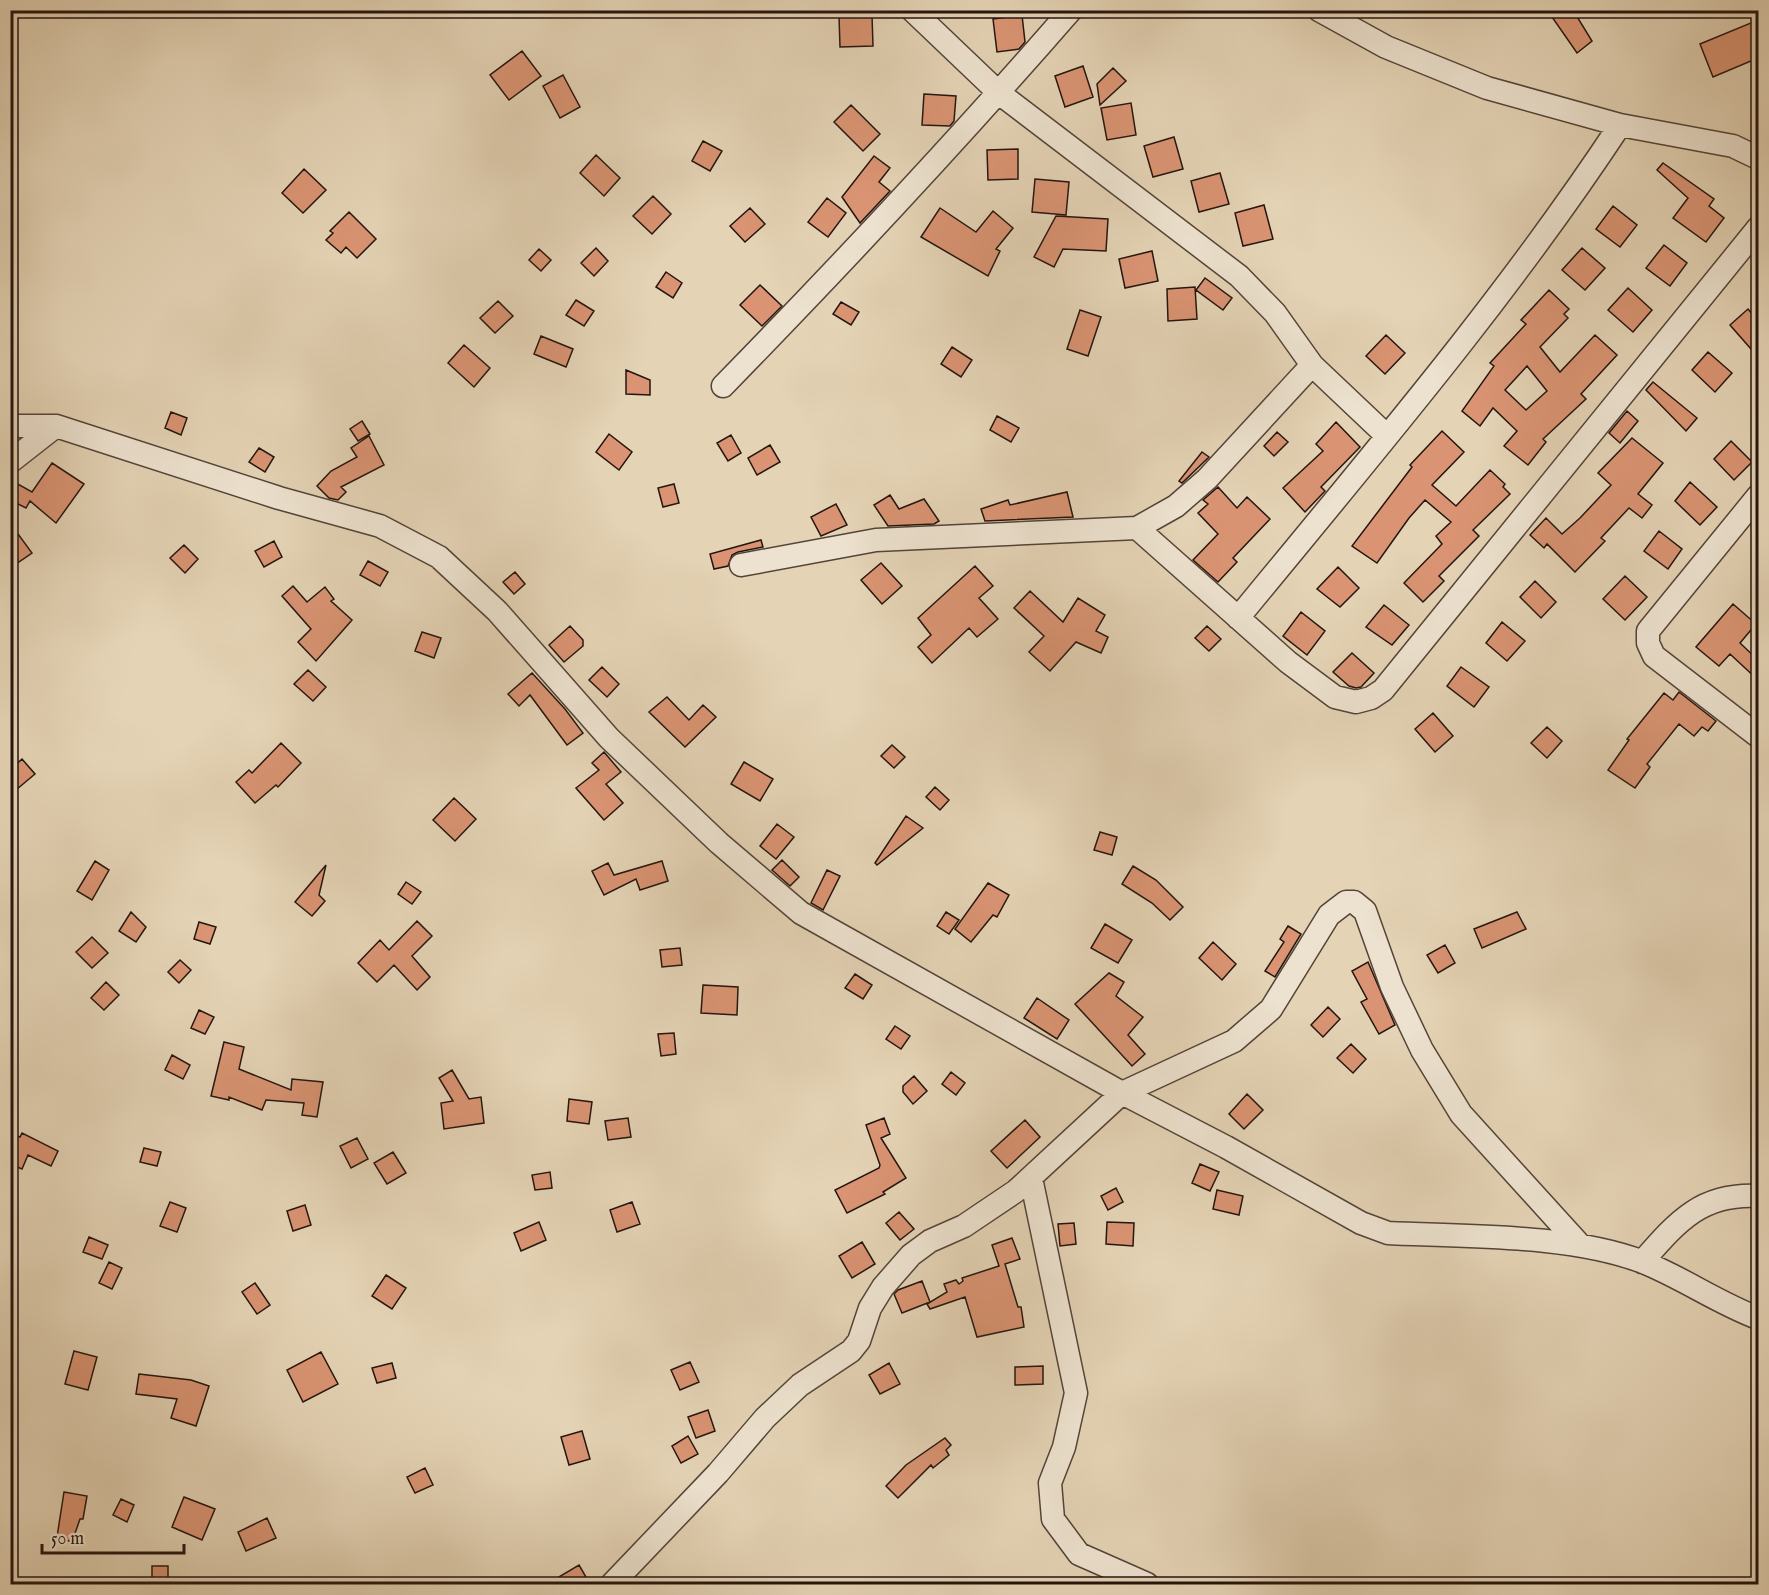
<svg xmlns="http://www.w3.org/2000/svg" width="1769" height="1595" viewBox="0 0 1769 1595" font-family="'IM FELL English',serif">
<rect width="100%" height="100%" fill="#e4d3b5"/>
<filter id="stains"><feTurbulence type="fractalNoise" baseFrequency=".00333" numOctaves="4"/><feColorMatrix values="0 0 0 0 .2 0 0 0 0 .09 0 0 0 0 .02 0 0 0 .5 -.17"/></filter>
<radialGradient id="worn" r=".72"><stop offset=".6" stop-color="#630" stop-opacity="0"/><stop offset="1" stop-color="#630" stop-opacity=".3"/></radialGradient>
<path fill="#da9473" stroke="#24150f" stroke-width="1.5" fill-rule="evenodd" d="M1562 10H1573L1592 41 1577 53 1552 17Z
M872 15 873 46 840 47 839 16Z
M1022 15 1025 42 1019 49 997 52 993 19Z
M1758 20V58L1713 77 1700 44Z
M522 51 541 76 509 100 490 75Z
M1083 66 1093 97 1065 107 1055 76Z
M1113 68 1126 81 1100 105 1097 84Z
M563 75 580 107 560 118 543 86Z
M924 94 956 96 954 121 950 126 922 125Z
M1131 103 1136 135 1107 140 1101 108Z
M851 105 880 134 863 151 834 122Z
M1174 137 1183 169 1153 177 1144 146Z
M703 141 722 151 710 171 692 161Z
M1018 149V179L988 180 987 150Z
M596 155 620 178 604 196 580 173Z
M874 156 890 168 879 182 890 191 860 223 842 197Z
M1663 163 1714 199 1709 206 1724 218 1706 242 1673 218 1688 198 1657 170Z
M304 169 326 190 303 213 282 193Z
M1220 173 1229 204 1199 212 1191 181Z
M1035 179 1069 182 1066 215 1032 212Z
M653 196 671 214 652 234 633 216Z
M827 198 846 213 828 237 808 222Z
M1264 205 1273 239 1243 246 1235 213Z
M1613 206 1637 225 1620 247 1596 229Z
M750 208 765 224 745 242 730 226Z
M940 208 976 232 993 211 1013 228 996 249 1000 251 988 276 921 237Z
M349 212 376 239 357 258 346 247 341 253 326 240 333 233 330 231Z
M1056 216 1108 219 1106 251 1063 249 1054 267 1034 257Z
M1664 245 1687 263 1670 286 1646 268Z
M596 248 608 261 594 276 581 263Z
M1582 248 1605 268 1585 290 1562 270Z
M539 249 551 260 541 271 529 260Z
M1152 251 1158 281 1125 288 1119 259Z
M666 272 682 283 673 298 656 287Z
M1205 278 1232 298 1223 310 1196 290Z
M760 285 782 306 762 326 740 305Z
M1195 287 1197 319 1168 321 1167 289Z
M1628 288 1652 310 1633 332 1608 310Z
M1549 290 1569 309 1564 314 1568 318 1540 347 1560 372 1595 335 1617 355 1581 394 1586 399 1543 439 1546 442 1528 465 1504 446 1517 431 1493 408 1480 426 1462 411 1494 366 1490 363 1526 324 1521 320ZM1527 366 1547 391 1526 410 1505 390Z
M576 300 594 311 584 326 566 315Z
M498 301 513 316 495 333 480 318Z
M841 302 859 312 851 325 833 314Z
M1748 309 1758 321V357L1730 325Z
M1080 310 1101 317 1088 356 1067 349Z
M1386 335 1405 353 1385 374 1366 356Z
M541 336 573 349 566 367 534 354Z
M464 345 490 368 474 387 448 363Z
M952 347 972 360 961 377 941 364Z
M1708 352 1732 373 1715 392 1692 370Z
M626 370 650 380V395L626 394Z
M1653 382 1697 418 1686 431 1646 390Z
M1627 411 1638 421 1620 443 1609 433Z
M171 412 187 418 181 435 165 428Z
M997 416 1019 428 1011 442 990 430Z
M362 421 370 434 358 441 350 429Z
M1336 422 1360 447 1321 487 1325 491 1305 512 1283 488 1323 451 1316 444Z
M1442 431 1464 452 1432 485 1456 506 1490 470 1505 484 1503 487 1510 494 1473 530 1479 536 1439 576 1444 581 1423 602 1404 583 1442 544 1436 536 1451 522 1425 500 1409 518 1377 563 1352 546 1412 467 1410 465Z
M1277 432 1288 442 1274 456 1264 446Z
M609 434 632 452 619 470 596 452Z
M731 435 741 453 728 461 717 443Z
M369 436 384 465 341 487 346 492 338 500 329 498 317 486 331 471 357 457 351 448Z
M1632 438 1663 463 1638 494 1652 505 1642 518 1629 508 1601 538 1605 541 1575 572 1547 544 1544 548 1530 535 1546 518 1562 534 1580 518 1611 485 1598 473Z
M1731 441 1752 462 1734 480 1714 459Z
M770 445 780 462 757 475 748 458Z
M259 448 274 457 265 472 249 462Z
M1202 452 1209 457 1182 483 1179 481Z
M52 463 84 484 56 523 30 501 26 508 10 500V493L16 483 32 492Z
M1690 482 1717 507 1700 525 1675 501Z
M674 484 679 503 663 507 658 488Z
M1218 487 1237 508 1247 497 1270 519 1233 558 1237 562 1218 582 1193 560 1218 534 1198 513 1208 504 1203 500Z
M1067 492 1073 517 985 521 981 509 1008 500 1010 505Z
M890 495 899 509 924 499 939 521 934 524 888 526 874 505Z
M836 504 847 525 821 536 811 517Z
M10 523 32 553 10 568Z
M1659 531 1682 549 1668 569 1644 551Z
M761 540 763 547 738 552 732 555 728 566 714 569 710 554Z
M274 541 282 557 264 567 255 551Z
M184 545 198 559 185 573 170 558Z
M368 561 388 572 380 586 360 575Z
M881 563 902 586 882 604 861 580Z
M975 566 993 586 979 598 998 619 977 637 969 628 932 663 918 647 931 635 918 618Z
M1338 567 1359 588 1340 607 1317 589Z
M515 572 525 584 514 594 503 582Z
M1625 576 1647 597 1625 620 1603 599Z
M1535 581 1556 602 1541 618 1520 597Z
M293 586 307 602 325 587 334 599 331 601 352 620 316 661 298 642 311 629 282 596Z
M1030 591 1063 622 1078 598 1105 615 1096 631 1108 637 1101 653 1076 642 1050 671 1029 652 1044 636 1014 608Z
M1733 604 1756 624 1740 643 1758 660V680L1730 654 1719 666 1696 647Z
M1384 605 1409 625 1392 645 1366 627Z
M1301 612 1325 631 1307 655 1283 636Z
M1502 622 1525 641 1507 661 1486 643Z
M570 626 583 640V646L564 662 549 645Z
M1207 626 1221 639 1209 651 1195 638Z
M422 632 441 638 434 658 415 651Z
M1352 653 1374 673 1361 687 1356 688 1349 686 1333 672Z
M602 667 619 684 607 697 589 680Z
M1461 667 1489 687 1474 707 1447 686Z
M308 670 326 687 313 701 294 684Z
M532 673 565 709 583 733 567 745 530 695 519 706 508 694Z
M1679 692 1716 721 1708 731 1702 727 1694 736 1679 724 1647 764 1650 767 1635 788 1608 770 1629 740 1627 739 1664 693 1673 700Z
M667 697 689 720 703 705 716 717 685 747 649 712Z
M1433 713 1453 736 1435 752 1415 729Z
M1547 727 1562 741 1547 758 1531 743Z
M281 743 301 763 278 787 276 785 255 803 236 782 249 770 252 773Z
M892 745 905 757 894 768 881 756Z
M604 752 621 772 606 784 623 803 604 820 576 788 599 770 592 763Z
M22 759 35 774 10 795V770Z
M744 762 773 779 760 801 731 784Z
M935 787 949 800 940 810 926 797Z
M454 798 476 819 455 841 433 820Z
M906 816 923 828 877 865 875 863Z
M777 824 794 837 776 859 760 846Z
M1100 832 1117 837 1112 855 1094 850Z
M782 860 799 877 790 886 772 870Z
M95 861 109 870 92 900 77 891Z
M662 861 668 881 640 890 636 879 604 895 592 871 608 863 614 875Z
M326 865 319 895 325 901 312 916 295 902Z
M1133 866 1156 880 1183 907 1170 920 1152 903 1122 884Z
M827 870 840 876 823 910 811 903Z
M406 882 421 892 412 904 398 894Z
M988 883 1009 895 997 917 993 915 971 942 955 929Z
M131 912 146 927 136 942 119 931Z
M946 912 959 920 949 934 937 926Z
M1517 912 1526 929 1482 948 1474 929Z
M417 921 432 936 412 956 430 977 417 990 394 965 377 982 358 963 380 940 389 950Z
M199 922 216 927 210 944 194 939Z
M1105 924 1132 940 1118 963 1091 948Z
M1288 926 1301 934 1275 977 1265 971 1284 942 1280 939Z
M92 937 108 953 92 968 76 952Z
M1213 942 1236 964 1222 980 1199 958Z
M1445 945 1455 963 1438 973 1427 955Z
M680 948 682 965 662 967 660 950Z
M180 960 191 970 179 983 168 972Z
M1368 962 1395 1025 1379 1034 1361 1002 1367 999 1352 971Z
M1109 973 1124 982 1116 996 1143 1017 1128 1035 1145 1054 1132 1066 1075 1004Z
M855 974 872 985 863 999 845 988Z
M106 982 119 995 104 1010 91 998Z
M703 985 738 987 737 1015 701 1013Z
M1037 998 1069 1020 1057 1039 1024 1018Z
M1328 1007 1340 1019 1323 1037 1311 1025Z
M199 1010 214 1017 205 1034 191 1028Z
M895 1026 910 1036 901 1049 886 1039Z
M674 1033 676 1054 661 1056 658 1034Z
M224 1042 244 1047 239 1069 291 1090 292 1079 323 1082 317 1117 302 1115 304 1103 266 1100 262 1110 229 1097V1100L211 1096Z
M1351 1044 1366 1059 1353 1073 1337 1058Z
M172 1055 190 1065 183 1079 165 1070Z
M452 1070 469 1099 481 1097 484 1123 444 1129 441 1103 453 1101 439 1078Z
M951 1072 965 1083 956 1095 942 1084Z
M914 1076 927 1091 913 1104 903 1092V1086Z
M1247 1094 1263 1110 1244 1129 1229 1114Z
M569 1099 592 1102 589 1124 567 1121Z
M628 1118 631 1137 608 1140 605 1121Z
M884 1118 890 1134 881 1138 906 1178 883 1192 885 1194 847 1213 835 1190 879 1168 880 1165 866 1125Z
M1025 1120 1040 1137 1007 1168 991 1151Z
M10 1133 20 1137 22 1133 58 1151 51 1166 28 1155 22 1169 10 1164Z
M357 1138 368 1159 351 1168 340 1146Z
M144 1148 161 1152 157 1166 140 1162Z
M393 1152 406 1173 387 1184 374 1163Z
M1200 1164 1219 1172 1210 1191 1192 1183Z
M550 1172 552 1188 535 1190 532 1175Z
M1116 1188 1123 1202 1108 1210 1101 1196Z
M1217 1190 1243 1196 1239 1215 1213 1209Z
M170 1202 186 1208 177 1232 160 1226Z
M632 1202 640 1224 617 1232 610 1210Z
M305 1205 311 1225 293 1231 287 1211Z
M899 1212 914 1229 900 1240 886 1223Z
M539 1222 546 1240 521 1251 514 1233Z
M1107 1222 1134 1223 1133 1246 1106 1244Z
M1074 1223 1076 1244 1060 1246 1058 1224Z
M89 1237 108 1245 102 1259 83 1252Z
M1012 1238 1020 1259 1005 1264 1018 1307H1021L1024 1327 977 1337 965 1297 930 1309 927 1304 947 1292 944 1284 956 1280 959 1284 963 1281 962 1278 999 1266 992 1245Z
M862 1242 875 1264 852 1278 839 1256Z
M109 1262 122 1268 112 1289 99 1283Z
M386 1275 406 1288 392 1309 372 1296Z
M922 1281 930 1302 902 1313 894 1294 898 1290Z
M255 1283 270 1305 257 1314 242 1292Z
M74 1351 97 1357 88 1390 65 1384Z
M321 1352 338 1384 303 1402 287 1370Z
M690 1362 699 1382 680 1390 671 1370Z
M392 1363 396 1378 377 1383 372 1368Z
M889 1363 900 1384 880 1394 869 1375Z
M1043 1366V1384L1015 1385V1367Z
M139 1374 191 1380 209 1386 196 1426 171 1418 177 1399 136 1394Z
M708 1410 715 1431 696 1438 688 1417Z
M582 1431 590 1459 569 1465 561 1437Z
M688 1436 698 1454 681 1463 672 1446Z
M945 1438 951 1445 946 1450 949 1455 933 1468 931 1465 898 1498 886 1486 906 1465Z
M425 1468 433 1485 415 1493 407 1477Z
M64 1492 87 1496 83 1519H80L72 1542 57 1537Z
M184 1497 215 1509 202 1540 172 1527Z
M121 1499 134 1505 127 1522 113 1515Z
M267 1518 276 1538 246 1551 238 1532Z
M579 1565 590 1584H547Z
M152 1566H168V1583H152Z"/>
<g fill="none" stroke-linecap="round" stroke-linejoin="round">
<defs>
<path id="minor" d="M912 10 999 93 1239 276 1275 313 1312 365 1387 436
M1319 10 1386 47 1487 88 1620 125 1733 146 1758 158
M723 386C842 264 959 139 1071 10
M10 426H56L279 498 380 526 439 557 497 611 609 738 719 843 801 913 1122 1093 1226 1147 1361 1223 1388 1233C1467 1237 1570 1234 1643 1262 1683 1278 1718 1303 1758 1318
M10 462 56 426
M1758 496 1648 631V643L1654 656 1758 736
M1137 528 1288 662 1335 697 1356 702 1371 698 1383 690 1758 228
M741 565 876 540 1137 528 1176 506 1207 479 1312 365
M1238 618C1370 457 1506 298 1620 125
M1031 1178 1076 1393 1064 1447 1050 1483 1053 1519 1079 1554 1147 1584
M1642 1262C1677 1222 1701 1193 1758 1196
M612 1584 718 1473 765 1418 800 1385 851 1351 859 1341 870 1308 883 1287 911 1255 930 1241 964 1226 1016 1191 1122 1093 1234 1041 1271 1009 1329 915 1346 902H1354L1365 911 1392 987 1422 1050 1461 1114 1579 1244"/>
</defs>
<use href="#minor" stroke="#544438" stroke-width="25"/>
<use href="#minor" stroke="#ede2cf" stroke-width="22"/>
</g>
<rect width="1769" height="1595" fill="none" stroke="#e4d3b5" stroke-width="36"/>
<rect x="12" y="12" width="1745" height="1571" fill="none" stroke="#24150f" stroke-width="3"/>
<rect x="18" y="18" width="1733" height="1559" fill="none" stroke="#24150f" stroke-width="1.5"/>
<path d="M42 1544v9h142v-9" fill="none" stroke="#24150f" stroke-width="3"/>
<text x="51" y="1544" font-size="18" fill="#24150f" stroke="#ede2cf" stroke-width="4.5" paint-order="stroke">50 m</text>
<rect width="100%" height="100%" filter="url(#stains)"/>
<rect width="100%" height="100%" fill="url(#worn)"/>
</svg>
